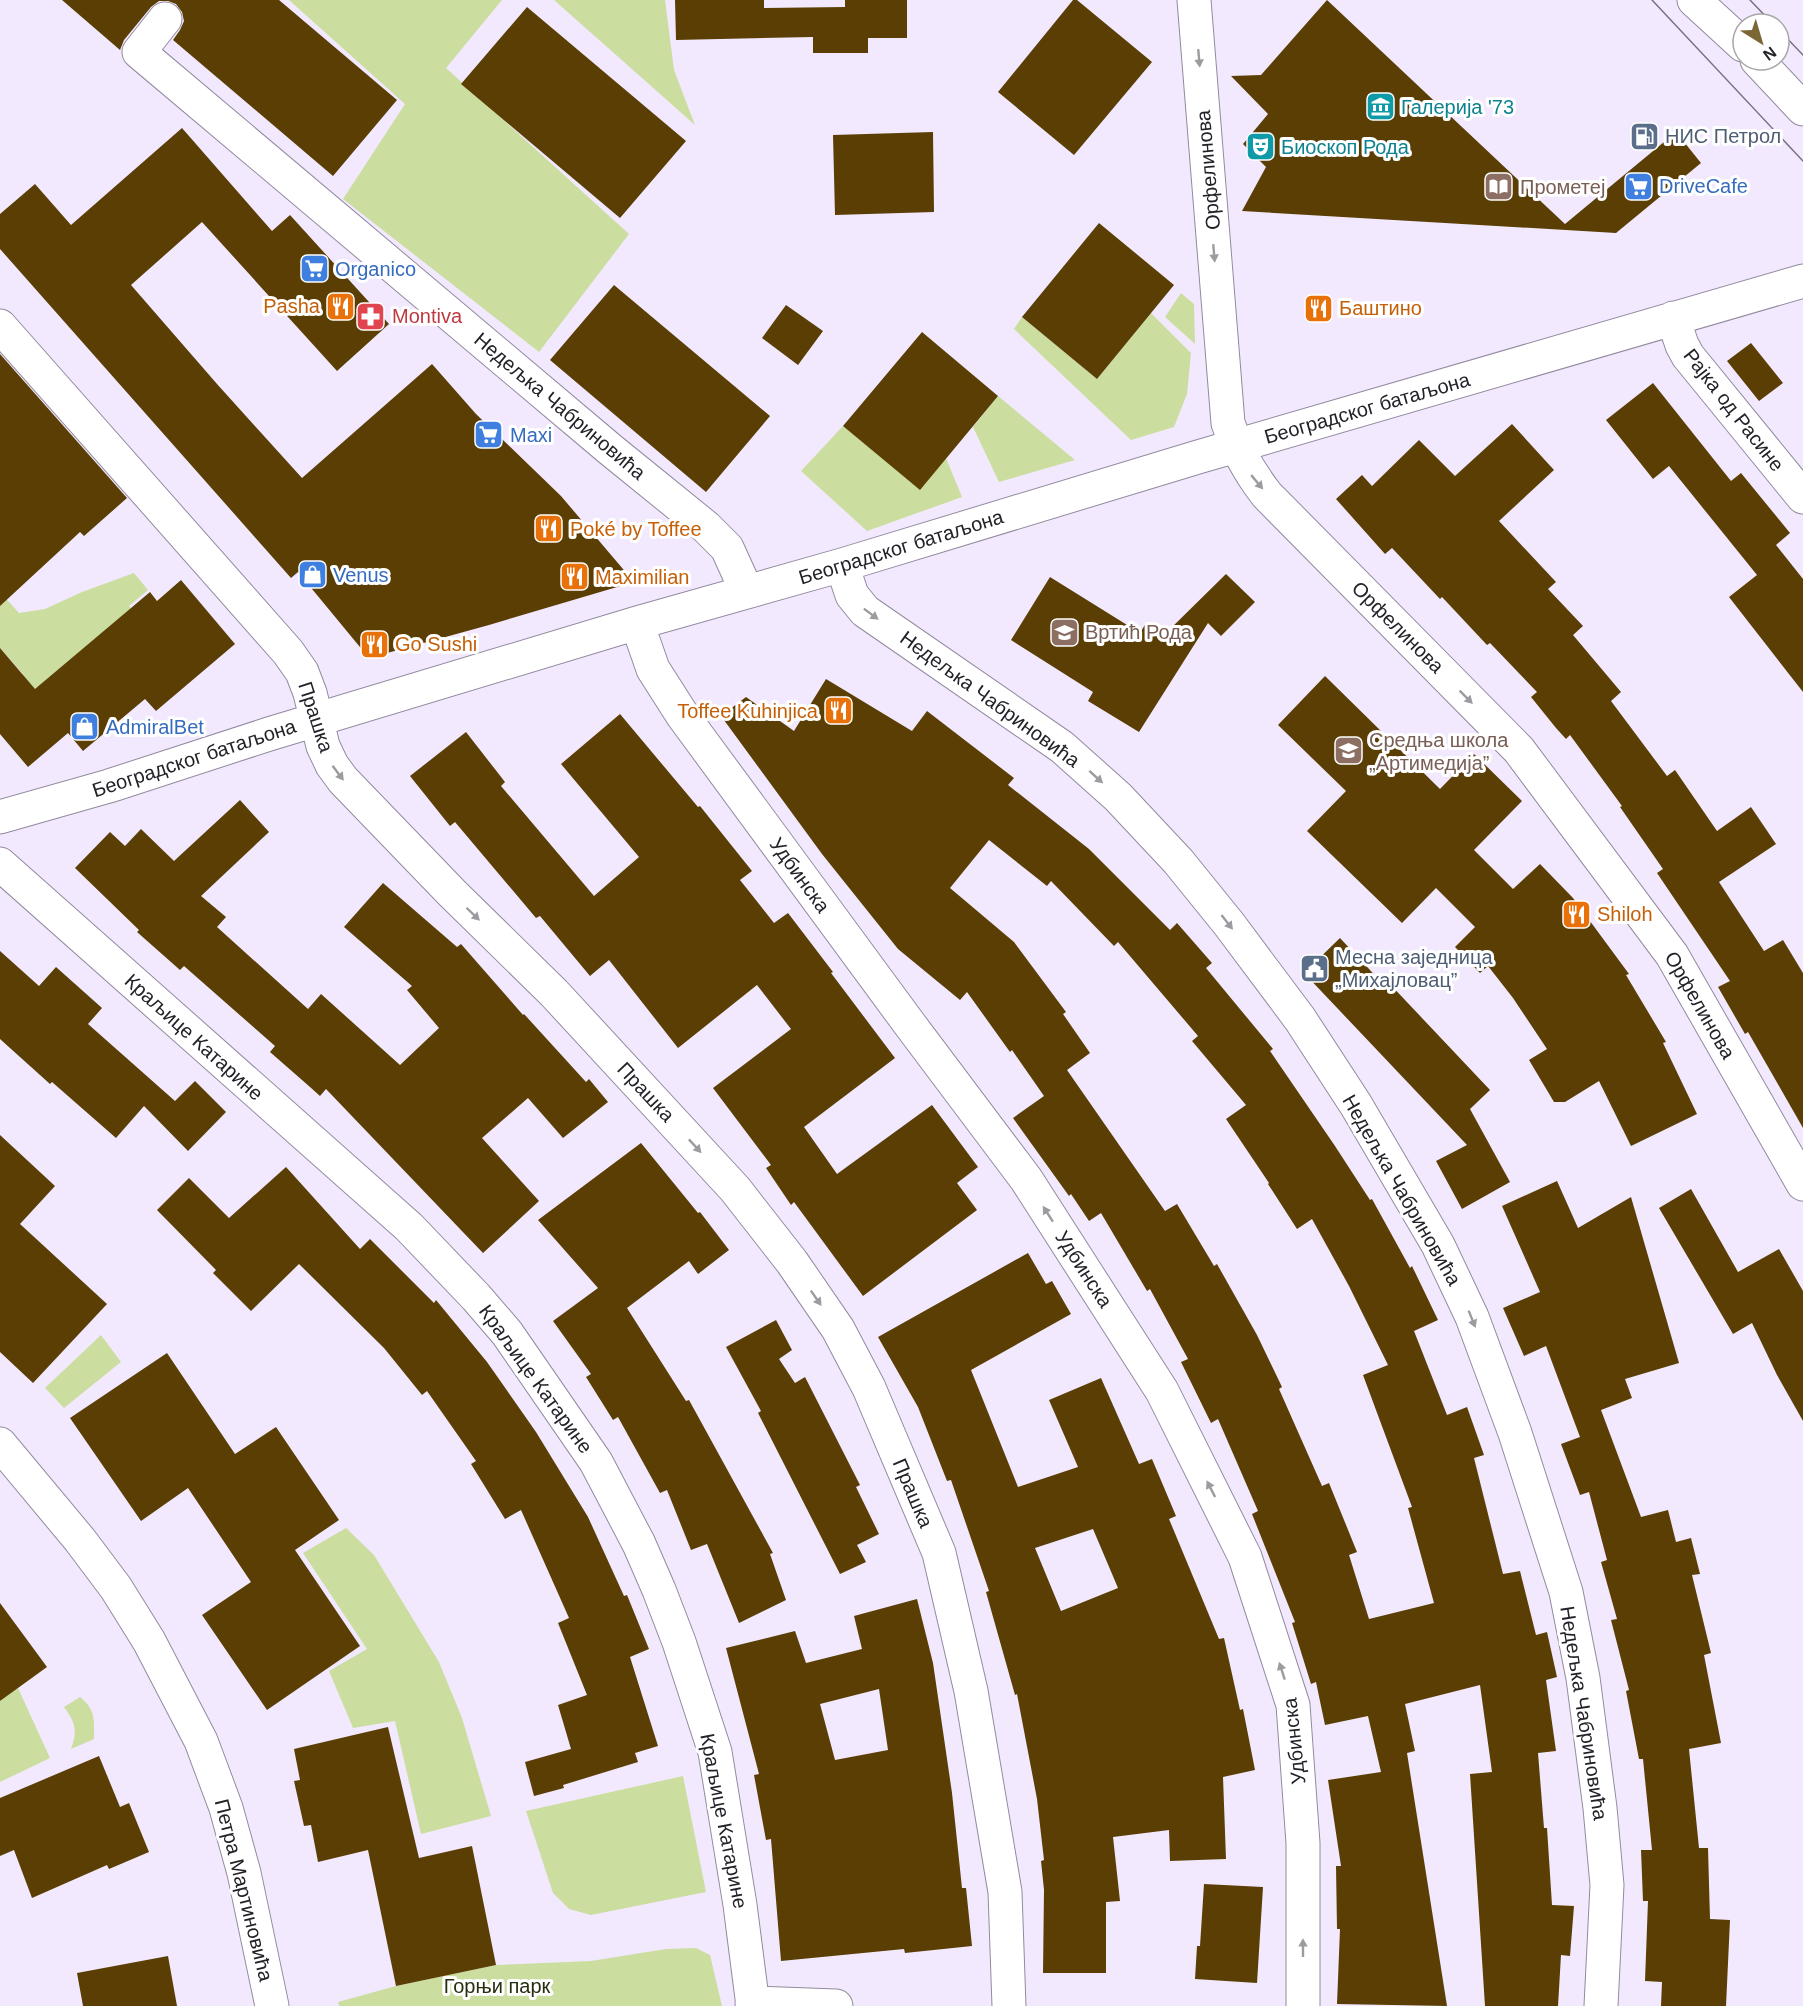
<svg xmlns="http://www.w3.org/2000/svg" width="1803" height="2006" viewBox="0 0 1803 2006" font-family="Helvetica,sans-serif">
<rect width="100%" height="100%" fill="#f2e9ff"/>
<path fill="#cbdd9f" d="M289 0H502L446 68 629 234 539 352 343 199 405 104Z
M554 0H665L674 70 695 125Z
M1181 293 1194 304 1195 344 1165 317Z
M1151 313 1191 353 1187 394 1174 427 1131 440 1014 329 1022 317 1097 379Z
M998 396 1075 460 999 482 973 427Z
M843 426 946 458 962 497 867 531 801 471Z
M134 573 148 590 129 606 142 621 20 702 8 687 23 674 0 648V592L19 613 45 609 82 592Z
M101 1335 121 1362 64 1408 45 1388Z
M346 1528 374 1555 439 1662 462 1718 491 1816 421 1834 395 1721 353 1728 329 1671 367 1649 303 1553Z
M18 1688 50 1758 0 1782V1701Z
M80 1697C96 1710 94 1720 94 1739L71 1749C78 1730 75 1722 64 1707Z
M683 1776 706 1892 591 1915 569 1909 553 1893 526 1811Z
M696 1948 710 1955 722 2006H339L338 2002 396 1986 496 1965 591 1961 666 1949Z"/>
<path fill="#5a3e03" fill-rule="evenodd" d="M62 0H279L397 100 333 176 173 40 180 30 184 21 182 12 176 4 168 1H159L151 7 124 40 120 50Z
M675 0H764V8L845 7V0H907V38H868V53H813V37L676 40Z
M1073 0H1077L1152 62 1074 155 998 92Z
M1327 0 1565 224 1676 132 1701 163 1616 233 1242 211 1266 167 1243 144 1268 114 1231 76 1261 75Z
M527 7 686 141 620 218 461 84Z
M182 128 272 231 290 215 389 324 337 371 202 222 131 285 217 384 302 478 432 364 476 414 561 496 634 582 489 625 369 658 298 572 291 578 0 249V214L35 184 71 225Z
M933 132 934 212 835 215 833 135Z
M1099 223 1174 285 1097 379 1022 317Z
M614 285 770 416 706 492 550 360Z
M786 305 823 331 798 365 762 338Z
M922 332 998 396 920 490 843 426Z
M1751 343 1783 383 1759 401 1727 361Z
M0 354 127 498 84 536 80 532 0 606Z
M1653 383 1731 481 1741 473 1790 533 1776 545 1803 579V692L1729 597 1757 575 1669 466 1653 479 1606 420Z
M1512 424 1554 470 1499 521 1556 582 1548 589 1583 626 1573 635 1621 692 1611 701 1667 776 1675 770 1717 831 1751 807 1776 844 1719 882 1764 951 1783 940 1803 973V1128L1748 1032 1745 1034 1718 987 1730 981 1657 873 1663 869 1620 807 1622 806 1570 735 1566 739 1556 728 1531 697 1537 692 1490 643 1487 645 1442 597 1440 599 1392 548 1385 554 1336 499 1362 475 1372 486 1419 440 1455 476Z
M1226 574 1255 602 1221 636 1208 623 1139 732 1088 701 1093 692 1011 640 1050 577 1140 633 1146 623 1165 634Z
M181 580 235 644 156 711 145 699 83 751 68 733 28 767 0 734V648L35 689 150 592 157 601Z
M1325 676 1440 789 1474 754 1522 801 1474 850 1513 889 1540 864 1573 898 1629 974 1626 975 1666 1042 1663 1043 1697 1114 1631 1146 1599 1081 1565 1102H1554L1529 1060 1547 1049 1513 998 1488 966 1480 973 1455 947 1475 927 1436 888 1402 923 1307 831 1346 791 1278 725Z
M826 679 912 731 927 711 1014 778 1008 785 1089 849 1170 930 1177 923 1212 963 1206 968 1273 1049 1270 1051 1335 1146 1370 1200 1372 1199 1410 1268 1412 1266 1438 1320 1414 1331 1447 1415 1467 1407 1484 1455 1474 1458 1503 1574 1520 1571 1536 1635 1547 1632 1557 1677 1546 1680 1556 1751 1538 1753 1544 1828H1547L1552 1905 1574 1906 1570 1956 1561 1955 1558 2006H1485L1470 1774 1492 1772 1480 1685 1405 1704 1415 1751 1407 1753 1447 2006 1337 2004 1340 1929H1337L1336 1866H1341L1328 1780 1381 1772 1368 1716 1325 1725 1316 1682 1311 1684 1292 1623 1295 1622 1252 1514 1258 1511 1218 1419 1211 1423 1181 1362 1188 1359 1150 1289 1147 1291 1101 1213 1089 1221 1071 1194 1069 1196 1013 1118 1044 1096 1012 1050 1010 1052 967 992 960 1000 898 949 822 854 721 716 746 697 794 731ZM989 840 1047 886 1051 881 1114 946 1118 942 1198 1036 1192 1041 1246 1105 1226 1119 1269 1183 1268 1184 1297 1229 1312 1219 1349 1286 1388 1365 1363 1375 1412 1507 1408 1508 1434 1603 1369 1619 1349 1555 1357 1552 1329 1483 1322 1486 1279 1389 1282 1387 1257 1335 1217 1264 1214 1266 1177 1204 1165 1211 1067 1070 1090 1053 1063 1014 1066 1012 1014 942 950 888Z
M620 714 698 807 700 806 752 871 740 880 774 923 788 913 833 972 831 973 895 1058 804 1127 837 1174 932 1105 978 1167 957 1183 977 1210 863 1296 794 1202 791 1205 766 1168 771 1165 713 1088 791 1029 757 985 678 1048 609 960 590 976 540 916 536 918 455 822 450 826 410 776 466 732 505 782 501 786 594 896 639 857 561 764Z
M240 800 269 832 201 896 226 917 217 927 308 1009 321 994 400 1065 439 1028 407 990 412 986 344 927 383 883 457 947 461 944 523 1015 524 1014 586 1082 589 1079 608 1102 563 1138 528 1098 482 1138 539 1201 483 1253 326 1089 320 1096 310 1087 270 1052 275 1046 184 966 180 970 137 932 139 930 75 868 110 832 125 846 141 829 174 861Z
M1340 938 1384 985 1388 982 1490 1090 1470 1109 1510 1182 1462 1209 1436 1161 1467 1145 1304 973Z
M0 951 39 986 56 967 102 1008 88 1024 175 1101 195 1081 226 1112 188 1151 144 1106 116 1138 52 1082 50 1084 0 1039Z
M0 1135 55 1186 20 1224 107 1304 33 1383 0 1352Z
M641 1143 698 1213 700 1212 729 1250 698 1274 689 1261 627 1308 686 1401 689 1400 773 1553 770 1554 786 1600 739 1623 707 1544 691 1550 667 1490 660 1493 618 1417 613 1420 586 1377 591 1374 553 1321 598 1288 538 1220Z
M286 1167 360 1249 370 1239 434 1303 436 1300 487 1362 536 1432 588 1517 624 1596 627 1595 649 1649 630 1657 658 1746 635 1753 638 1762 563 1785 564 1788 534 1796 525 1762 571 1749 558 1705 587 1695 558 1623 569 1618 521 1510 505 1519 471 1464 476 1461 427 1391 422 1395 384 1348 299 1264 251 1311 213 1273 216 1270 157 1210 189 1178 229 1218Z
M1557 1181 1578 1228 1631 1197 1679 1363 1625 1379 1632 1398 1601 1410 1641 1517 1668 1510 1676 1542 1691 1538 1700 1574 1692 1575 1711 1653 1704 1655 1721 1743 1689 1749 1699 1848H1708L1710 1919 1730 1920 1726 2006H1661L1662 1982 1645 1981 1648 1901H1643L1641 1850H1652L1643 1759H1639L1626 1691 1629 1690 1611 1620 1617 1619 1601 1562 1607 1560 1589 1492 1580 1495 1561 1444 1580 1437 1546 1346 1524 1356 1503 1308 1540 1292 1502 1206Z
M1691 1189 1738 1272 1779 1249 1803 1291V1421L1777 1375 1752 1323 1733 1334 1659 1208Z
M1028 1253 1046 1284 1052 1281 1071 1314 971 1370 1018 1487 1078 1467 1049 1400 1101 1378 1139 1464 1152 1459 1176 1516 1169 1519 1219 1639 1224 1638 1240 1710 1243 1709 1255 1770 1223 1777 1226 1859 1170 1861 1169 1830 1113 1837 1120 1901 1106 1902V1973H1043L1044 1890 1041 1861 1044 1860 1037 1799 1017 1694 1015 1695 986 1592 989 1591 951 1480 947 1481 918 1407 878 1337ZM1093 1529 1118 1588 1061 1611 1035 1548Z
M776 1320 792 1350 779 1359 795 1383 805 1377 860 1485 856 1487 879 1534 857 1545 866 1562 840 1574 758 1413 761 1411 726 1347Z
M167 1353 235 1454 276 1427 339 1520 295 1550 360 1646 267 1710 202 1615 251 1582 188 1488 141 1521 70 1418Z
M917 1599 933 1663 952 1793 962 1888H966L972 1946 905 1953 904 1949 781 1961 771 1839 766 1840 754 1775 759 1774 726 1648 795 1631 806 1663 862 1649 854 1616ZM879 1689 888 1750 835 1760 820 1704Z
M0 1603 47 1667 0 1701Z
M388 1727 419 1858 472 1846 496 1965 396 1986 368 1850 318 1862 311 1825 304 1826 294 1781 300 1780 294 1749Z
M99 1756 120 1807 129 1803 149 1852 109 1869 107 1865 32 1898 14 1850 0 1856V1798Z
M1204 1884 1263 1887 1257 1983 1195 1979 1197 1946H1200Z
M168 1956 177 2006H83L77 1973Z"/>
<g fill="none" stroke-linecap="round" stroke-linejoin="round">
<defs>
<path id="minor" d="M1194 0 1228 423C1237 451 1249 472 1267 495L1519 750 1672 955 1803 1184
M165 19 139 52 611 450 706 527 727 548 747 592
M1673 318 1682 345 1688 356 1803 497
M0 326 288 652 302 672 310 693 323 746 332 765 343 780 452 893 554 993 735 1189 792 1262 838 1329 869 1388 939 1553 971 1691 1005 1892 1009 2006
M842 565 852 595 865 611 1062 747 1118 797 1178 861 1229 924 1300 1019 1356 1105 1438 1245 1472 1317 1515 1433 1566 1592 1583 1678 1600 1808 1607 1885 1601 2006
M637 623 653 669 683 716 911 1026 1026 1179 1162 1391 1245 1557 1293 1705 1303 1843V2006
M0 817 109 786 269 734 637 623 842 565 1198 457 1803 281
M0 864 409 1227 476 1297 507 1333 596 1462 639 1544 659 1590 679 1642 715 1752 740 1905 753 2006
M752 2003 836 2006"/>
<path id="tertiary" d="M0 1444 80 1540 116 1588 149 1641 201 1741 226 1808 244 1873 272 2006"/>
<path id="secondary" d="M1694 0 1743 45
M1757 60 1803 109"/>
</defs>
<use href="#minor" stroke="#938a9e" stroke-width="35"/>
<use href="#tertiary" stroke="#938a9e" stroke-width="35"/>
<use href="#secondary" stroke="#938a9e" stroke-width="35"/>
<use href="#minor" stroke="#fff" stroke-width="33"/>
<use href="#tertiary" stroke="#fff" stroke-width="33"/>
<use href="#secondary" stroke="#fff" stroke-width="33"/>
<path stroke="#78727f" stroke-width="1.5" d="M1652 0 1803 161
M1750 0 1773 24
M1779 30 1803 55"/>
</g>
<defs><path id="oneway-solid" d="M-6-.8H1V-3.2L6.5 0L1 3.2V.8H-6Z" transform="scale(1.5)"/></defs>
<g fill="#9d9b9f">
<use href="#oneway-solid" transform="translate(1199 58) rotate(85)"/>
<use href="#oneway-solid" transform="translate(1214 253) rotate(85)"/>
<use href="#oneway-solid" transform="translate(1257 482) rotate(50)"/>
<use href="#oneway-solid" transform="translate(871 614) rotate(37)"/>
<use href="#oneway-solid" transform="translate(1466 697) rotate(45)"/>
<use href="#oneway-solid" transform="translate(338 773) rotate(53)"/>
<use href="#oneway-solid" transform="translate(1096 777) rotate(42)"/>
<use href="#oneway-solid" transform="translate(473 914) rotate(44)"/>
<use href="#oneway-solid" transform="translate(1227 922) rotate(52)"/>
<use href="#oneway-solid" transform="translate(695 1146) rotate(47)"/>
<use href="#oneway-solid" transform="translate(1048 1214) rotate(-123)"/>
<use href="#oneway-solid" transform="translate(816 1298) rotate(55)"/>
<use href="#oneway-solid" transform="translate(1472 1319) rotate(68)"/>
<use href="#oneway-solid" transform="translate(1211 1489) rotate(-117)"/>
<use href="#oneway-solid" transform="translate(1282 1671) rotate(-108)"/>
<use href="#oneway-solid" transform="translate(1303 1948) rotate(-90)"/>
</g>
<defs>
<symbol id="museum-square" viewBox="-11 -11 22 22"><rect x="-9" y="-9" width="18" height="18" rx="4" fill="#0f9aa8" stroke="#fff"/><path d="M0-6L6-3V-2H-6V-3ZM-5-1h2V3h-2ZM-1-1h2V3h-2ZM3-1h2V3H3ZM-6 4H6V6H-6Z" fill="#fff"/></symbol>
<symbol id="fuel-square" viewBox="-11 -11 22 22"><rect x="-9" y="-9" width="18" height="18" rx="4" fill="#5c6f8a" stroke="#fff"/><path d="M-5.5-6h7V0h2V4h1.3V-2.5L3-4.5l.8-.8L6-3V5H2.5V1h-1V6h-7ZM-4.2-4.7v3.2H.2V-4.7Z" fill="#fff"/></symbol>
<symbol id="theatre-square" viewBox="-11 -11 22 22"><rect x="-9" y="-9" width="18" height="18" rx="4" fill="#0f9aa8" stroke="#fff"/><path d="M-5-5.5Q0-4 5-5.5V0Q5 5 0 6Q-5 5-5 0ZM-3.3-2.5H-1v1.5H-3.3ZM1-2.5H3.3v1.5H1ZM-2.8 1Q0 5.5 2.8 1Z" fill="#fff"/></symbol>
<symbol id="supermarket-square" viewBox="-11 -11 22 22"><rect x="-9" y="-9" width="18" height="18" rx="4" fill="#3f7fe0" stroke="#fff"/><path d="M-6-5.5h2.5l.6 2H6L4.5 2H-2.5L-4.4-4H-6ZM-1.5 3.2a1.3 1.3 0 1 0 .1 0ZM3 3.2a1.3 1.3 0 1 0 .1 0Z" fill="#fff"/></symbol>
<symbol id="library-square" viewBox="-11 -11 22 22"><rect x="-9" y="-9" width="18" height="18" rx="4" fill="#8d6e63" stroke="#fff"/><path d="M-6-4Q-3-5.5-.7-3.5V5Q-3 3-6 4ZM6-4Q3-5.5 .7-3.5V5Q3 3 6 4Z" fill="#fff"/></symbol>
<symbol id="restaurant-square" viewBox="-11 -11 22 22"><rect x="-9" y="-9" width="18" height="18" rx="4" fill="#e8710a" stroke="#fff"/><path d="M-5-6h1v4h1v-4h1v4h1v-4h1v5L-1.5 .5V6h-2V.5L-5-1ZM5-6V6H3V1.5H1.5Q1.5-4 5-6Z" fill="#fff"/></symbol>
<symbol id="pharmacy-square" viewBox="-11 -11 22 22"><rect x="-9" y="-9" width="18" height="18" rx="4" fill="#e0444e" stroke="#fff"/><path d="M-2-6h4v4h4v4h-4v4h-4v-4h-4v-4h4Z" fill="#fff"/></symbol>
<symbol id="shop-square" viewBox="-11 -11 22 22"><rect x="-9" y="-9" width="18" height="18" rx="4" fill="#3f7fe0" stroke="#fff"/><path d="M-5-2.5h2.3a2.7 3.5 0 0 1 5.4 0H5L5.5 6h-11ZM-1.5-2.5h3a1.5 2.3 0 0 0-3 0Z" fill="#fff"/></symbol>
<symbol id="school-square" viewBox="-11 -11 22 22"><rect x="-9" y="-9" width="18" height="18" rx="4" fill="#8d6e63" stroke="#fff"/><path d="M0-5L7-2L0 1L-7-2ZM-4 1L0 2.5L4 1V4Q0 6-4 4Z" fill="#fff"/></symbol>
<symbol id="civic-square" viewBox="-11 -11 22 22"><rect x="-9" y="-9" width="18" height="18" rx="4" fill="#5c6f8a" stroke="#fff"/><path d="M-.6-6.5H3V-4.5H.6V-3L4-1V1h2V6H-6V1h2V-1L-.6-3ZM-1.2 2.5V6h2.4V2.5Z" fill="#fff"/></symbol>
</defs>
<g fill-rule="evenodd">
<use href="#museum-square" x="1364" y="90" width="33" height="33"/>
<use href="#fuel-square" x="1628" y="120" width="33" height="33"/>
<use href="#theatre-square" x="1244" y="130" width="33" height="33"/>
<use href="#supermarket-square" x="1622" y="170" width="33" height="33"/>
<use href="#library-square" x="1482" y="170" width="33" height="33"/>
<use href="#supermarket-square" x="298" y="252" width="33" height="33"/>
<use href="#restaurant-square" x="324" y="290" width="33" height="33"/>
<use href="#restaurant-square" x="1302" y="292" width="33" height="33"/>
<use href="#pharmacy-square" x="354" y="300" width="33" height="33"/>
<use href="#supermarket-square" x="472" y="418" width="33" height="33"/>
<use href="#restaurant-square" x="532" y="512" width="33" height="33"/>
<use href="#shop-square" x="296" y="558" width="33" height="33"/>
<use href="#restaurant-square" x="558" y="560" width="33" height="33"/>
<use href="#school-square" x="1048" y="616" width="33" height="33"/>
<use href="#restaurant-square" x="358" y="628" width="33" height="33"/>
<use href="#restaurant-square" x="822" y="694" width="33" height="33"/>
<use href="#shop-square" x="68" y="710" width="33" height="33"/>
<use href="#school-square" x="1332" y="734" width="33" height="33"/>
<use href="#restaurant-square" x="1560" y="898" width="33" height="33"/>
<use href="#civic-square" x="1298" y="952" width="33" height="33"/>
</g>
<g text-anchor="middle" stroke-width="6" stroke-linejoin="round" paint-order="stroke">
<g font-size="20" fill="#0d838f" stroke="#fff" text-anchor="start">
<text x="1401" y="114">Галерија '73</text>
<text x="1281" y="154">Биоскоп Рода</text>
</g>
<g font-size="20" fill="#4e5e75" stroke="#fff" text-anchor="start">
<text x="1665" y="143">НИС Петрол</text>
<text x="1335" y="964">Месна заједница<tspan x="1335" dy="23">„Михајловац”</tspan></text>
</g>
<g font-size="20" fill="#252129" stroke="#fff">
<text transform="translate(1208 170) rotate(-95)" y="7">Орфелинова</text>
<text transform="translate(560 406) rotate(40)" y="7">Недељка Чабриновића</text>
<text transform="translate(1367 408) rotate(-16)" y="7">Београдског батаљона</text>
<text transform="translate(1734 410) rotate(52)" y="7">Рајка од Расине</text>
<text transform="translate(901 547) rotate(-17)" y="7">Београдског батаљона</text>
<text transform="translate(1398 627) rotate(45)" y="7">Орфелинова</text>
<text transform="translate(990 699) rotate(36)" y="7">Недељка Чабриновића</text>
<text transform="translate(316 717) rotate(72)" y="7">Прашка</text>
<text transform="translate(194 758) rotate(-18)" y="7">Београдског батаљона</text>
<text transform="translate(800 875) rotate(54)" y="7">Удбинска</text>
<text transform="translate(1700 1005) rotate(60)" y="7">Орфелинова</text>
<text transform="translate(194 1037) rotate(42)" y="7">Краљице Катарине</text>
<text transform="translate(646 1092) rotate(47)" y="7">Прашка</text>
<text transform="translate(1402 1190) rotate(60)" y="7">Недељка Чабриновића</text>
<text transform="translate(1084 1269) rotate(57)" y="7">Удбинска</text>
<text transform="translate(536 1379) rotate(54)" y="7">Краљице Катарине</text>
<text transform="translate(913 1493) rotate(67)" y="7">Прашка</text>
<text transform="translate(1584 1713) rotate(81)" y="7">Недељка Чабриновића</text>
<text transform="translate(1294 1741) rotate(-96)" y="7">Удбинска</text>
<text transform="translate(724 1821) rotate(79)" y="7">Краљице Катарине</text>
<text transform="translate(244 1890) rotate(76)" y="7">Петра Мартиновића</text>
</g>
<g font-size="20" fill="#366cbe" stroke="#fff" text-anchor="start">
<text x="1659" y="193">DriveCafe</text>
<text x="335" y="276">Organico</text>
<text x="510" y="442">Maxi</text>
<text x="333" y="582">Venus</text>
<text x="106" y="734">AdmiralBet</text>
</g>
<g font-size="20" fill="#785e54" stroke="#fff" text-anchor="start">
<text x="1520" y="194">Прометеј</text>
<text x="1085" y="639">Вртић Рода</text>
<text x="1369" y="747">Средња школа<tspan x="1369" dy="23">„Артимедија”</tspan></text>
</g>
<g font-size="20" fill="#c56008" stroke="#fff" text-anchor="start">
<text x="320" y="313" text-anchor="end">Pasha</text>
<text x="1339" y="315">Баштино</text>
<text x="570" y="536">Poké by Toffee</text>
<text x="595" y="584">Maximilian</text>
<text x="395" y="651">Go Sushi</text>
<text x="818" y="718" text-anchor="end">Toffee Kuhinjica</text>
<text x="1597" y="921">Shiloh</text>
</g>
<g font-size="20" fill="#be3a42" stroke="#fff" text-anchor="start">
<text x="392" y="323">Montiva</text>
</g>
<g font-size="20" fill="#272f10" stroke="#fff">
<text x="497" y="1993">Горњи парк</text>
</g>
</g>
<g transform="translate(1761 42) rotate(143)"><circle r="28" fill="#ffffff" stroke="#a8a6a9" stroke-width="1.5"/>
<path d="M0-4.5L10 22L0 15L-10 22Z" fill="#7b6635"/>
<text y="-9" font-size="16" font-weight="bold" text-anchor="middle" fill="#252129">N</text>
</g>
</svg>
